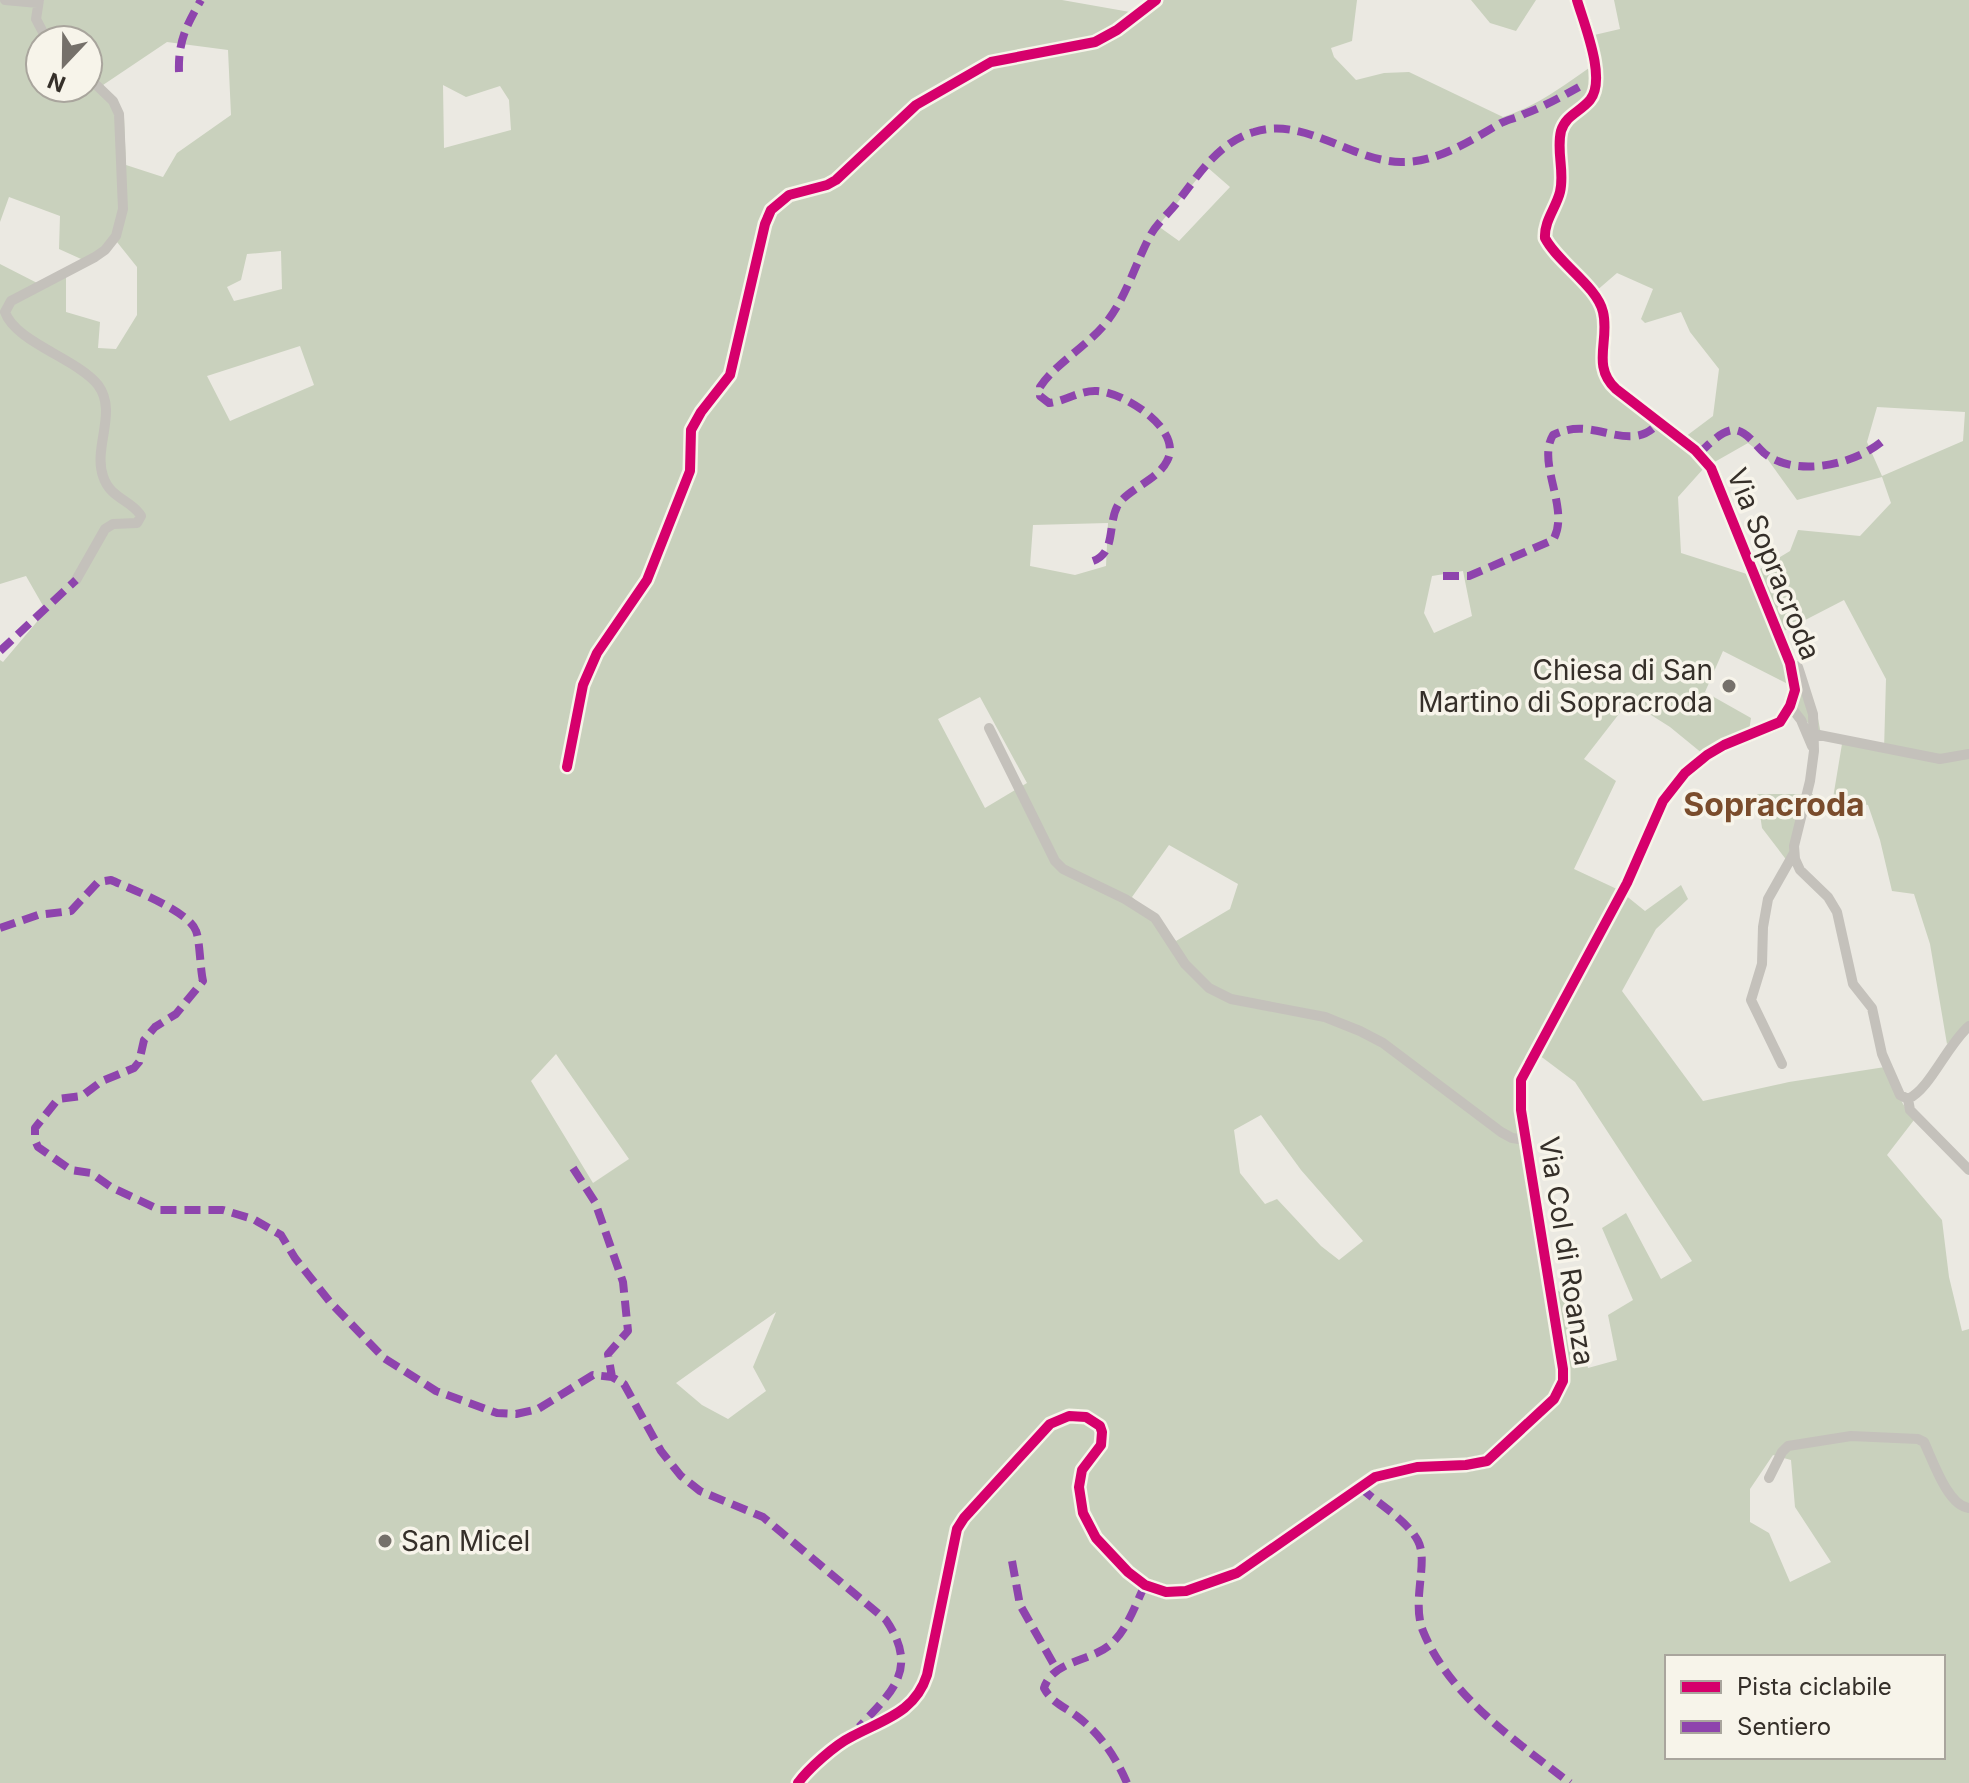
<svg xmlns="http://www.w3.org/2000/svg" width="1969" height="1783" viewBox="0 0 1969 1783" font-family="Inter,sans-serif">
<rect width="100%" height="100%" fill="#ebe9e2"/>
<path fill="#c9d1bd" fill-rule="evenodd" d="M0 0 41 6 44 0H1062L1130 12 1146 0H1357L1352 41 1331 48 1334 57 1356 80 1384 73 1409 72 1503 117C1535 107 1562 87 1589 68L1590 36 1620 29 1614 0H1969V1026L1947 1044 1930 944 1914 894 1892 891 1880 840 1868 805 1833 798 1842 744 1884 750 1886 679 1844 600 1782 632 1817 713 1822 740 1789 700 1792 686 1723 651 1705 692 1751 718 1749 731 1703 754 1670 727 1629 701 1584 759 1616 781 1574 869 1619 890 1645 911 1681 885 1688 899 1656 929 1622 991 1703 1101 1789 1082 1885 1067 1903 1104 1914 1120 1887 1155 1942 1220 1949 1277 1962 1331 1969 1329V1783H0V660L3 662 46 611 26 576 0 584V264L43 286 66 275V312L100 322 98 348 116 349 137 315V267L117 242 90 263 59 249 60 216 9 197 0 222ZM40 40H88V88H40ZM167 42 228 50 231 115 177 153 163 177 126 165 124 118 103 85ZM443 85 466 97 500 86 509 100 511 130 444 148ZM1207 167 1230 187 1179 241 1158 226ZM281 251 282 289 234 301 227 287 241 280 247 254ZM1617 273 1653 289 1641 319 1645 323 1681 312 1690 332 1719 369 1713 416 1685 437 1620 388 1606 365 1595 292ZM300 346 314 385 230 421 207 376ZM1877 407 1965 412 1963 441 1882 476 1867 442ZM1748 443 1766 457 1797 500 1882 477 1891 503 1860 536 1798 530 1790 551 1750 575 1681 553 1678 497 1704 468ZM1108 523 1106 566 1075 575 1030 566 1033 525ZM1463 571 1472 616 1434 633 1424 613 1432 576ZM980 697 1027 783 985 808 938 719ZM1169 845 1238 884 1230 909 1176 941 1132 897ZM1531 1049 1575 1082 1692 1261 1661 1279 1626 1213 1602 1228 1633 1300 1608 1315 1617 1360 1588 1368 1570 1299 1550 1285 1523 1084ZM556 1054 629 1159 593 1183 531 1081ZM1261 1115 1301 1170 1363 1241 1339 1260 1321 1246 1277 1199 1265 1204 1240 1173 1234 1130ZM776 1312 753 1367 766 1391 728 1419 702 1405 676 1383ZM1773 1455 1791 1460 1795 1507 1831 1562 1790 1582 1769 1533 1750 1522V1489ZM1667 1657H1943V1757H1667Z
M1471 0H1536L1516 31 1490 23Z
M1757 794H1813L1791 866 1762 828Z"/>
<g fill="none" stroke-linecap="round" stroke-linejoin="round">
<path stroke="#c4c1bb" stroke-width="10" d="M5 0 38 3
M39 0 36 19 47 40
M76 580 105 529 113 524 137 523 141 516C132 500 110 499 103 476 93 447 118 412 98 385 78 359 15 342 5 312L11 301 95 257 105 250 116 236 123 209 119 114 113 101 88 77
M1790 663 1798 667 1800 673 1813 714 1814 751 1810 781 1794 846 1795 859 1800 870 1828 897 1837 912 1853 984 1872 1008 1882 1054 1900 1095 1908 1099 1910 1110 1969 1170
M1790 706 1801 720 1812 746
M989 728 1055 861 1063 869 1125 899 1155 918 1185 964 1209 988 1231 999 1325 1017 1360 1031 1383 1043 1501 1132 1512 1138 1526 1140
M1814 734 1940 759 1969 754
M567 767 583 685 597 653 647 580 690 471 691 430 701 412 730 375 765 224 771 210 789 195 827 185 836 180 916 105 991 62 1095 42 1117 30 1156 0
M1782 1064 1751 1000 1762 964 1763 927 1768 899 1794 853
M1908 1099C1930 1089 1947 1045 1969 1026
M1769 1478 1782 1452 1788 1446 1851 1436 1918 1439 1924 1442C1933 1461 1948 1506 1969 1508
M798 1783 848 1738"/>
<path stroke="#b5b1ac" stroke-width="14" d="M848 1738C880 1723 915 1712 927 1675L957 1529 964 1518 1050 1424 1069 1416 1086 1417 1100 1426 1102 1432 1101 1445 1082 1470 1079 1487 1083 1513 1096 1538 1128 1572 1145 1585 1166 1592 1186 1591 1237 1573 1375 1477 1417 1467 1466 1465 1487 1461 1554 1399 1563 1381V1369L1521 1110V1080L1627 883 1663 801 1685 773 1707 755 1724 745 1780 722 1790 706 1795 690 1790 663 1711 468 1695 450 1616 389C1591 366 1610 340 1603 312 1597 286 1558 263 1545 238 1544 221 1556 208 1560 192 1565 172 1556 151 1561 131 1566 115 1580 112 1590 100 1607 79 1584 24 1577 0"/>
<path stroke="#8e44ad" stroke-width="8" stroke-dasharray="16 8" stroke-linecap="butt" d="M179 72C178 42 186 26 201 0
M1698 454C1708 446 1721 430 1734 430 1747 431 1755 445 1764 453 1796 479 1859 464 1886 438
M1093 561C1118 552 1106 520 1120 502 1133 487 1158 479 1167 461 1184 430 1124 392 1097 391 1080 390 1066 401 1049 403L1040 396V387C1055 364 1086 347 1105 324 1126 298 1134 267 1149 238 1156 223 1170 213 1179 200 1200 173 1219 142 1254 132 1304 116 1351 161 1401 162 1437 163 1471 140 1501 123 1509 119 1517 118 1524 114 1543 107 1561 97 1579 87
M1443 576H1469L1553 540C1571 510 1536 463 1553 435 1564 430 1573 428 1585 429 1610 431 1639 448 1659 422
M0 651 76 580
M0 928 38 915 71 911 98 882 111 880C131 889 189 911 196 931 200 941 200 968 203 981L176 1014 155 1027 144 1040 139 1062 134 1068 102 1081 82 1096 58 1099 35 1128V1140L38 1147 71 1170 91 1173 111 1187 160 1210H223L253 1219 281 1235 295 1258 330 1302 384 1358 436 1391 497 1413 516 1414 538 1409 593 1375 612 1377 624 1384 661 1451 681 1476 700 1491 763 1517 886 1620C919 1669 893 1691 859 1727
M573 1168 595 1202 623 1282 628 1331 608 1354 612 1377
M1360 1487C1378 1504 1406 1519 1418 1541 1429 1562 1411 1601 1423 1631 1449 1696 1517 1742 1570 1783
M1012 1561 1020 1605 1057 1670
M1127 1783C1115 1756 1101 1735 1078 1717 1065 1707 1052 1703 1044 1688 1053 1660 1091 1662 1111 1644 1127 1630 1136 1603 1145 1585"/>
<defs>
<path id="cycleway" d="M567 767 583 685 597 653 647 580 690 471 691 430 701 412 730 375 765 224 771 210 789 195 827 185 836 180 916 105 991 62 1095 42 1117 30 1156 0
M798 1783C808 1769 835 1745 851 1737 882 1720 915 1713 927 1675L957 1529 964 1518 1050 1424 1069 1416 1086 1417 1100 1426 1102 1432 1101 1445 1082 1470 1079 1487 1083 1513 1096 1538 1128 1572 1145 1585 1166 1592 1186 1591 1237 1573 1375 1477 1417 1467 1466 1465 1487 1461 1554 1399 1563 1381V1369L1521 1110V1080L1627 883 1663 801 1685 773 1707 755 1724 745 1780 722 1790 706 1795 690 1790 663 1711 468 1695 450 1616 389C1591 366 1610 340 1603 312 1597 286 1558 263 1545 238 1544 221 1556 208 1560 192 1565 172 1556 151 1561 131 1566 115 1580 112 1590 100 1607 79 1584 24 1577 0"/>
</defs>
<use href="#cycleway" stroke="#f7f4ea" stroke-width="15"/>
<use href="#cycleway" stroke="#d6006c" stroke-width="10"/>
</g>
<g fill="#75706a" stroke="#f7f4ea" stroke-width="3">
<circle cx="1729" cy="686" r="8"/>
<circle cx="385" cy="1541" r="8"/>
</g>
<g text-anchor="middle" stroke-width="7" stroke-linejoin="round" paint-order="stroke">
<g font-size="28" fill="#352f29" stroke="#f7f4ea">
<text transform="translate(1774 564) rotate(68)" y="10">Via Sopracroda</text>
<text transform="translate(1567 1251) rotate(81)" y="10">Via Col di Roanza</text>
</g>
<g font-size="28" fill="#352f29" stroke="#f7f4ea" text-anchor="end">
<text x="1713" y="680">Chiesa di San<tspan x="1713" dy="32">Martino di Sopracroda</tspan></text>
<text x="401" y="1551" text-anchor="start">San Micel</text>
</g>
<g font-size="32" font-weight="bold" fill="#7a4c2c" stroke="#f7f4ea">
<text x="1774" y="816">Sopracroda</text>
</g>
</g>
<rect x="1665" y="1655" width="280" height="104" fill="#f7f4ea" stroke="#a9a59d" stroke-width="2"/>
<rect x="1681" y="1681" width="40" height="12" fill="#d6006c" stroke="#a9a59d" stroke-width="2"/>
<text x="1737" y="1695" font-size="24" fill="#352f29">Pista ciclabile</text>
<rect x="1681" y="1721" width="40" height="12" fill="#8e44ad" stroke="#a9a59d" stroke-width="2"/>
<text x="1737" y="1735" font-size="24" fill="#352f29">Sentiero</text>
<g transform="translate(64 64) rotate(202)"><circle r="38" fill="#f7f4ea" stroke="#a9a59d" stroke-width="2"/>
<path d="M0-6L14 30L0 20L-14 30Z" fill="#75706a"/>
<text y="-12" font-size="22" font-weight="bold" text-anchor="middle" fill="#352f29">N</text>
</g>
</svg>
